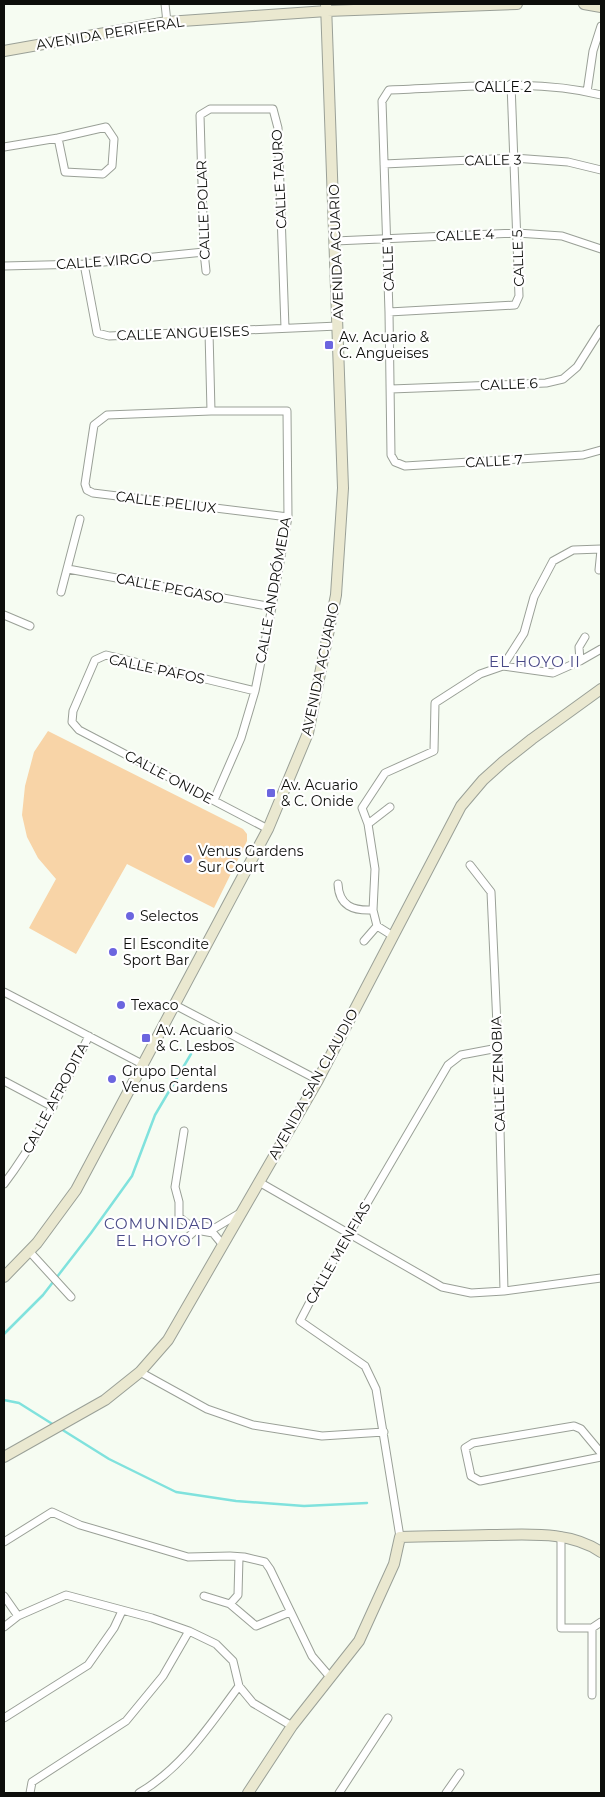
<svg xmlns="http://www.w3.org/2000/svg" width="605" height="1797" viewBox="0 0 605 1797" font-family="Montserrat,sans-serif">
<rect width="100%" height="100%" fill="#f6fcf2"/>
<path fill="#f8d4a7" d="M48 731 243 829 247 834V841L214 908 127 864 76 954 29 928 56 879 38 858 27 837 22 815 25 786 34 752Z"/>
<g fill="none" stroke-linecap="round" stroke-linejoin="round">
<path stroke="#80e2dd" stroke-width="2.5" d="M4 1334 43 1295 91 1233 132 1176 155 1115 191 1054
M4 1400 19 1403 54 1425
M61 1429 109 1459 176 1492 236 1501 304 1506 367 1503"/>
<defs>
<path id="street" d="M165 4 167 22
M587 92 593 51 601 26
M601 95C532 78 459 88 389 90L382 101 389 312 391 455 395 462 405 466 583 455 601 450
M106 127 114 139 112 166 103 174 65 172 58 138Z
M4 147 58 138
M384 164 514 158 568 162 601 170
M335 241 517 233 562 236 601 249
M84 264 97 333 109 336 338 326
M4 266 84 264 204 252
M206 271 204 252 200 115 210 109H273L278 128 285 328
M389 312 515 305 519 296 511 84
M209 332 211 411
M391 389 546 383 563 379 577 367 601 329
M68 569 272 607
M599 570 601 550
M61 592 80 519
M4 615 30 626
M580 661 579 647 585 637
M503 666 553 673 580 661 601 649
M255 691 106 655 95 660 73 711 72 722 79 730 268 829
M214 800 241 738 255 691 272 607 288 517 287 411H211L107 415 94 425 85 484 87 490 93 493 288 517
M390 807 368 824 375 869 373 910 377 926 393 936
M368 824 362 808 385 773 434 751 435 703 480 674 503 666 524 633 534 597 553 561 573 550 601 549
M470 865 491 892 498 1048 504 1291
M338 884C339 906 353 911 373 910
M364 941 377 926
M4 992 144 1065
M175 1005 318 1080
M4 1081 53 1107
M184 1131 175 1187 179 1202V1217L188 1224 215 1228 240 1213
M259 1182 442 1287 471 1293 504 1291 601 1278
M4 1184C38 1139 63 1087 89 1036
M187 1238 196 1230 213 1233 223 1245
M29 1251 71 1297
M140 1372 207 1409 253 1425 322 1436 384 1432
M601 1453 581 1429 574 1426 473 1443 465 1448 471 1476 480 1481 601 1457
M561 1536V1628H592L601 1622
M400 1537 376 1389 365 1366 300 1321 315 1292 448 1065 461 1055 498 1048
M4 1542 52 1512 80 1525 188 1557 230 1556 244 1557 265 1562 270 1569 312 1656 330 1677
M4 1596 18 1616
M204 1596 230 1604 256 1626 290 1612
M230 1604 238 1595 239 1557
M4 1627 18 1616 66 1595 152 1618 189 1631 216 1644 233 1661 239 1686 253 1703 292 1726
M592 1628V1695
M4 1718 88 1665 114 1628 122 1611
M30 1793 32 1782 126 1721 163 1676 189 1631
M139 1793C182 1768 210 1725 239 1686
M339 1793 388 1718
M446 1793 460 1773"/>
<path id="secondary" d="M584 4 601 7
M4 51 167 22 327 11 517 4
M4 1277 37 1243 76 1190 268 829 308 733 336 595 343 488 326 4
M4 1457 105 1400 140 1372 168 1340 318 1080 461 806 483 780 503 762 532 739 601 689
M248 1793 292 1726 359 1641 394 1564 400 1537C430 1536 459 1536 489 1535 527 1535 568 1530 601 1552"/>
</defs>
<use href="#street" stroke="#9aa097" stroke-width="9"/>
<use href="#secondary" stroke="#9aa097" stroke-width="12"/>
<use href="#street" stroke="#fff" stroke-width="7"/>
<use href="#secondary" stroke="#eae8d0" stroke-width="10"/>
</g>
<g fill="#6b65df" stroke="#fff" stroke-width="2">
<rect x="324" y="340" width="10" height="10" rx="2.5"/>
<rect x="266" y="788" width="10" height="10" rx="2.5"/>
<circle cx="188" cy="859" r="5"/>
<circle cx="130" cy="916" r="5"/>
<circle cx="113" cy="952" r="5"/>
<circle cx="121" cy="1005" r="5"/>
<rect x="141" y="1033" width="10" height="10" rx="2.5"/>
<circle cx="112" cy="1079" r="5"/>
</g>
<g text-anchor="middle" stroke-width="4.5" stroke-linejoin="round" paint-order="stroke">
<g font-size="14" fill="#0d0e0b" stroke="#fff">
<text transform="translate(110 33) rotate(-9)" y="5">AVENIDA PERIFERAL</text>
<text x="503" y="92">CALLE 2</text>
<text transform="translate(493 160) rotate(-1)" y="5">CALLE 3</text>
<text transform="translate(279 179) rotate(-93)" y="5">CALLE TAURO</text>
<text transform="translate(203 210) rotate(-92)" y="5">CALLE POLAR</text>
<text transform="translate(465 235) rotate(-2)" y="5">CALLE 4</text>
<text transform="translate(336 252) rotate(-92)" y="5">AVENIDA ACUARIO</text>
<text transform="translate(518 258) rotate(-92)" y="5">CALLE 5</text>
<text transform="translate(104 261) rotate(-4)" y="5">CALLE VIRGO</text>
<text transform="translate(388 264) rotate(-92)" y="5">CALLE 1</text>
<text transform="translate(183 333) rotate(-2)" y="5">CALLE ANGUEISES</text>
<text transform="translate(509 384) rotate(-2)" y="5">CALLE 6</text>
<text transform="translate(494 461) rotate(-3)" y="5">CALLE 7</text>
<text transform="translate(166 502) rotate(7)" y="5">CALLE PELIUX</text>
<text transform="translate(170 588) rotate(11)" y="5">CALLE PEGASO</text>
<text transform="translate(273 590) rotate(-80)" y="5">CALLE ANDRÓMEDA</text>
<text transform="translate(157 669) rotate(12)" y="5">CALLE PAFOS</text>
<text transform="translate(320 669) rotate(-78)" y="5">AVENIDA ACUARIO</text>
<text transform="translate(169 777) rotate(28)" y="5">CALLE ONIDE</text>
<text transform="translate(498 1074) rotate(-92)" y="5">CALLE ZENOBIA</text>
<text transform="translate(313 1084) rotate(-61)" y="5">AVENIDA SAN CLAUDIO</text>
<text transform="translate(55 1098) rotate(-62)" y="5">CALLE AFRODITA</text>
<text transform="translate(338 1253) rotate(-60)" y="5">CALLE MENFIAS</text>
</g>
<g font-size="14" fill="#0d0e0b" stroke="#fff" text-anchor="start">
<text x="339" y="342">Av. Acuario &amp;<tspan x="339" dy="16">C. Angueises</tspan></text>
<text x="281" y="790">Av. Acuario<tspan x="281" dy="16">&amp; C. Onide</tspan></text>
<text x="198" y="856">Venus Gardens<tspan x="198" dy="16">Sur Court</tspan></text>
<text x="140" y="921">Selectos</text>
<text x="123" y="949">El Escondite<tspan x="123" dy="16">Sport Bar</tspan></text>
<text x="131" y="1010">Texaco</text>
<text x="156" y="1035">Av. Acuario<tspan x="156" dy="16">&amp; C. Lesbos</tspan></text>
<text x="122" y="1076">Grupo Dental<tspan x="122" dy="16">Venus Gardens</tspan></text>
</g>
<g font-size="15" letter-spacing="1" fill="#494a87" stroke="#fff">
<text x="535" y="667">EL HOYO II</text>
<text x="159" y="1229">COMUNIDAD<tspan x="159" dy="17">EL HOYO I</tspan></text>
</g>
</g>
<rect width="605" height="1797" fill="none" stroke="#0d0e0b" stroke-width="10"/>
</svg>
